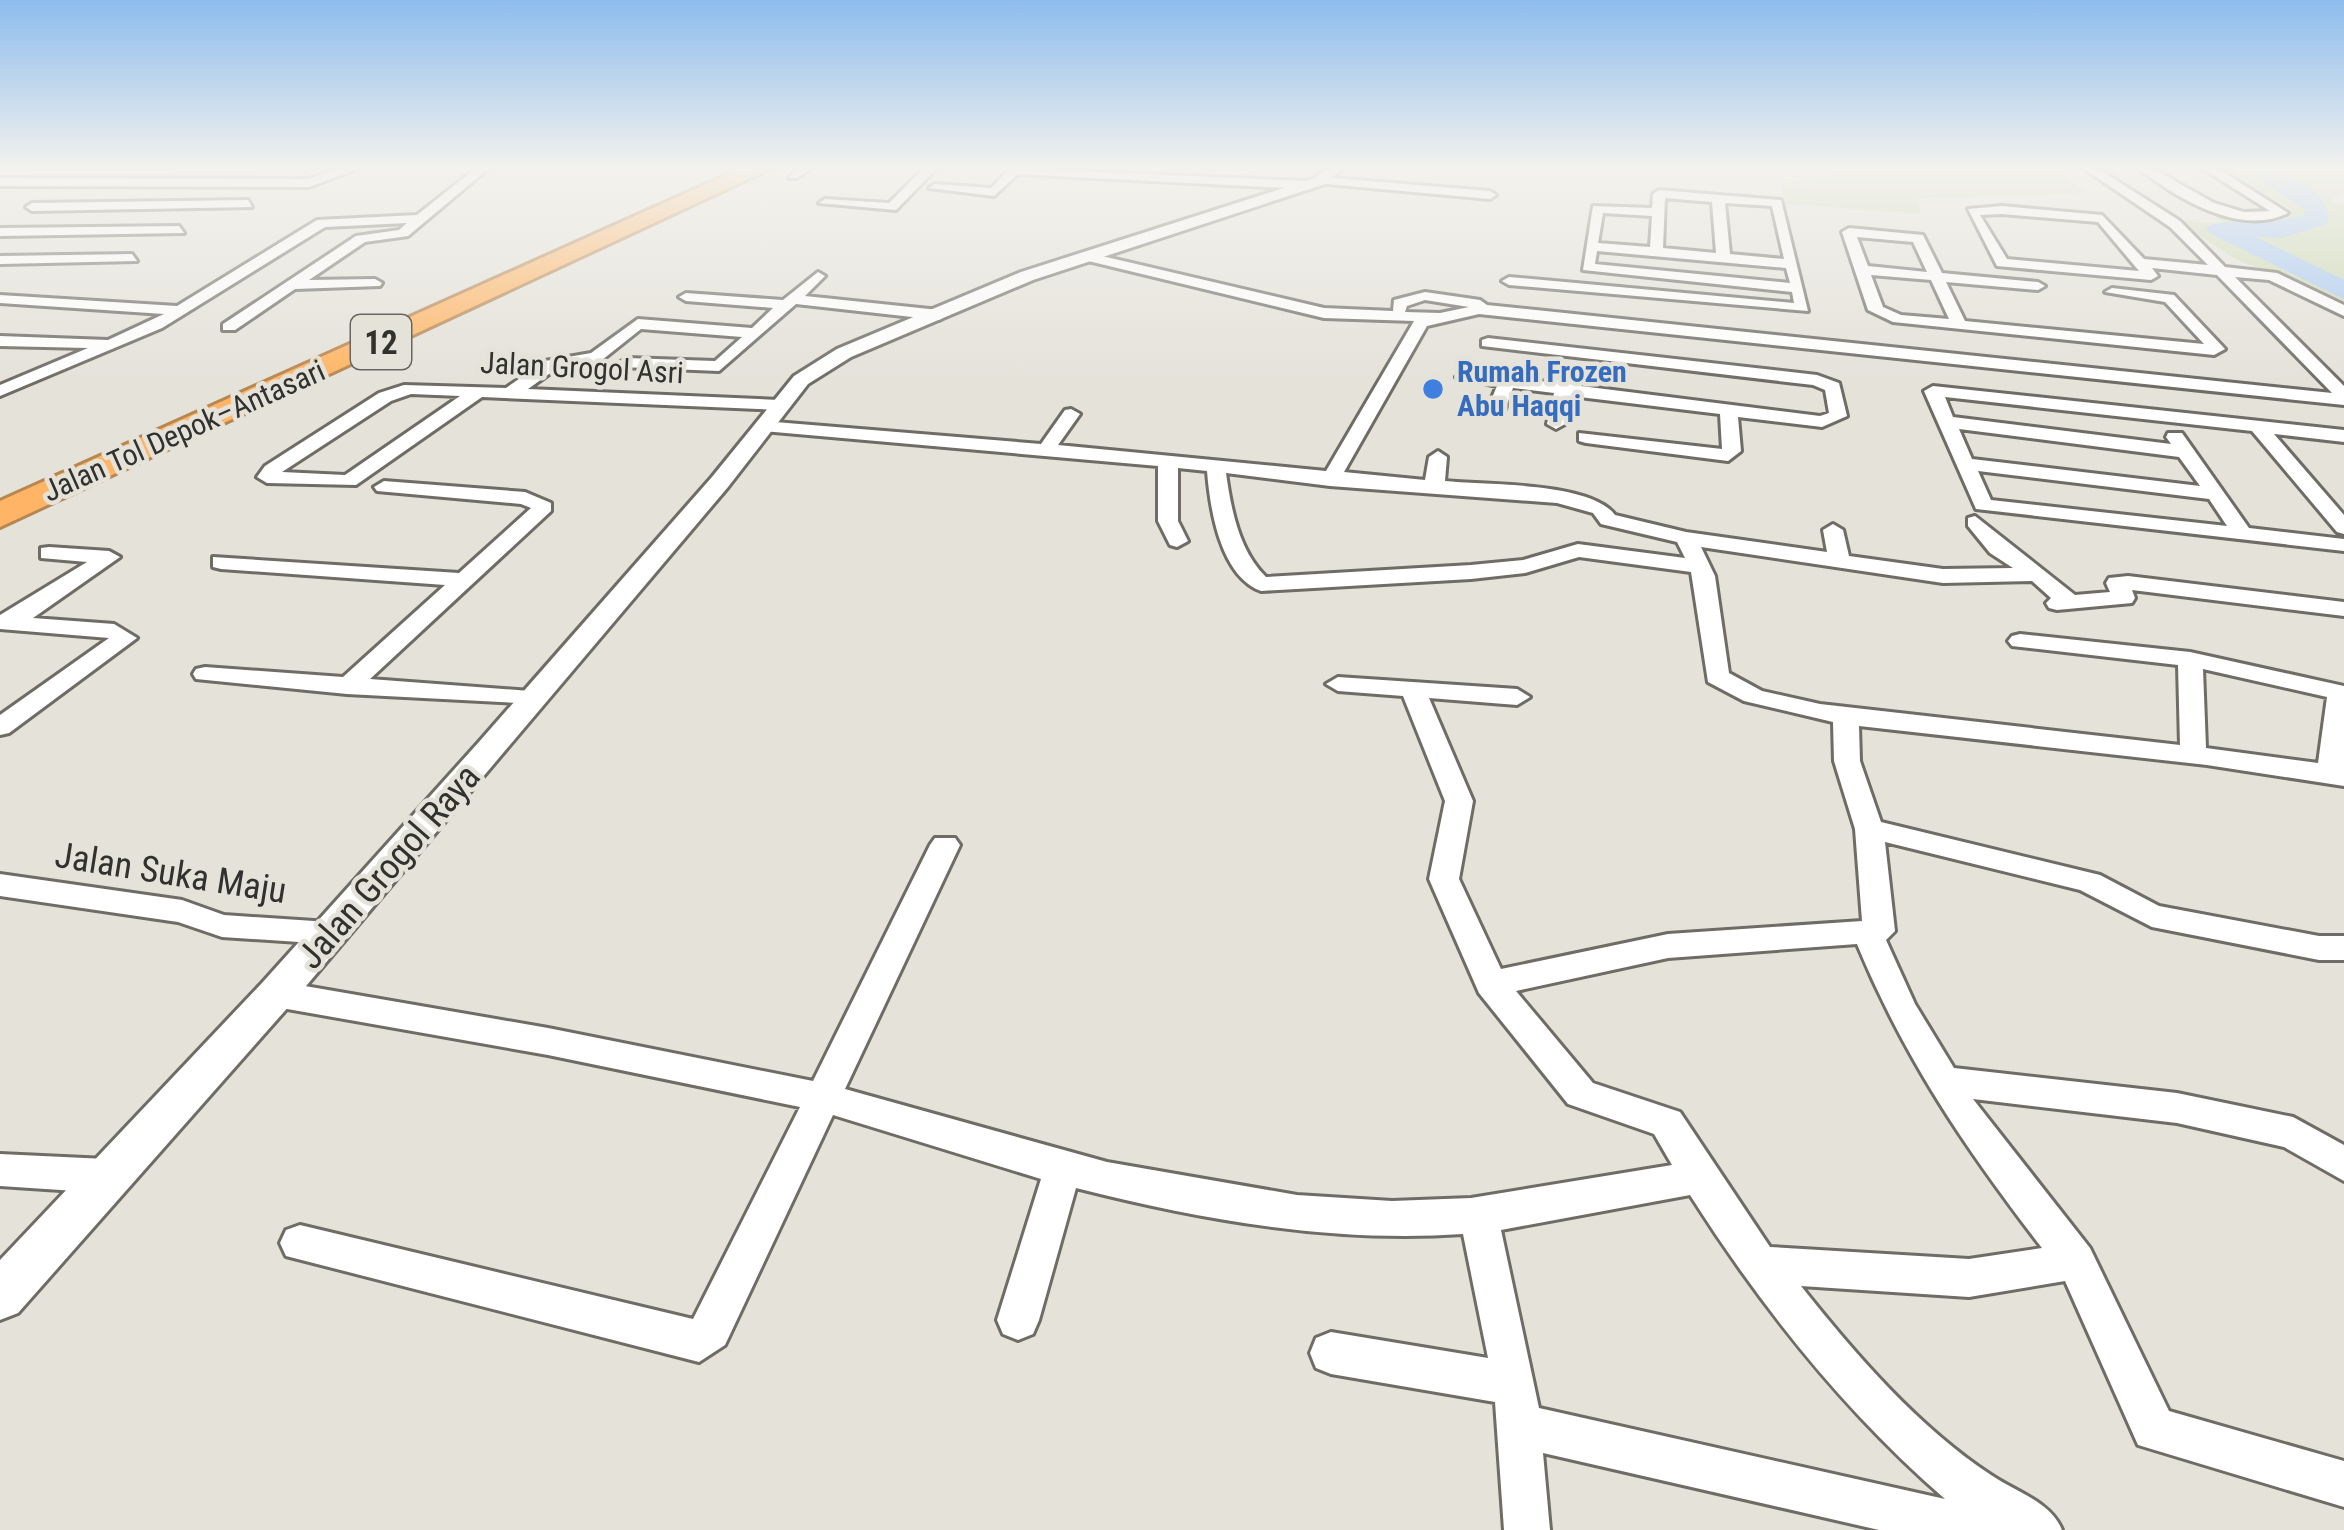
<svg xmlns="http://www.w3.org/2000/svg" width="2344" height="1530" viewBox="0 0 2344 1530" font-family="'Roboto Condensed',sans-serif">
<rect width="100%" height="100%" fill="#e4e2d9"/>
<path fill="#cbd9b4" d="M1870 168H2053L2085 193 1919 199 1920 214 1787 204 1780 185Z
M2214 168H2344V192L2330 201 2344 205V301L2235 259 2178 221 2222 223 2214 215 2281 216 2292 210Z"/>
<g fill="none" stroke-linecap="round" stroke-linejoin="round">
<path fill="#a5c8f5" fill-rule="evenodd" d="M2241 168C2273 168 2325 182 2329 219L2326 224 2282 238 2256 237 2344 280V299L2209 233 2206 228C2221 216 2276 225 2305 215L2304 209Z"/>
<defs>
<path id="minor" d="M342 168H360L309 187 0 186V178L308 179Z
M476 168H489L408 236 365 242 309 280 375 279 382 283 380 286 295 289 235 330H223V324L356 236 399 230 407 223 325 227 162 328 0 396V385L88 348 0 346V336L108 340 164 314 0 303V295L177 306 317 220 417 215Z
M797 168H811L797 178H789Z
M924 168H937L896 210 819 203 825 199 889 203Z
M1010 168 1307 181 1313 185 1307 189 1018 174 994 196 929 188 935 184 991 188Z
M2083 168H2097L2180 221 2225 267 2277 273 2344 305V316L2269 280 2235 277 2344 386V405L1479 314 1427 326 1344 472 1425 480 1429 457 1438 451 1447 457 1445 481C1485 485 1591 482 1615 515L1686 532 1827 552 1823 530 1833 524 1843 530 1849 556 1943 569 2013 568 1990 553 1968 526V518L1975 516 2075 595 2110 592 2106 583 2109 578 2128 576 2344 602V616L2132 590 2135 598 2132 603 2057 610 2049 608 2046 603 2051 598 2032 581 1943 583 1701 547 1715 576 1729 673 1762 691 1820 704 2180 745 2178 665 2012 646 2008 641 2012 636 2020 634 2190 652 2344 686V786L2207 765 1859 726 1860 761 1881 822 2100 875 2159 906 2319 936H2344V960H2319L2152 927 2080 890 1885 842 1895 931 1886 940 1915 1004 1954 1068 2177 1093 2293 1117 2344 1145V1181L2284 1147 2177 1123 1973 1099 2090 1248 2169 1411 2344 1461V1507L2138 1445 2065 1281 1969 1297 1801 1286C1855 1354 1918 1427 1991 1475 2016 1492 2051 1502 2062 1530H1879L1543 1453 1550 1530H1504L1495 1402 1331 1374 1316 1368 1310 1353 1316 1338 1331 1332 1488 1358 1463 1234C1332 1243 1202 1220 1076 1188L1039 1320 1033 1334 1018 1340 1003 1334 997 1320 1041 1179 833 1115 725 1345 699 1362 286 1256 280 1243 286 1230 300 1225 693 1319 800 1107 548 1055 276 1007 264 1003 260 994 264 985 276 981 548 1028 813 1081 930 845 935 838H955L960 845 845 1089 1107 1162 1297 1195 1392 1201 1471 1198 1672 1165 1654 1134 1568 1104 1479 993 1429 879 1445 801 1403 696 1338 691 1326 684 1338 677 1517 689 1530 697 1517 705 1429 698 1473 801 1459 879 1501 969 1668 934 1862 921 1855 829 1834 761 1833 722 1744 701 1708 682 1691 572 1579 557 1525 573 1471 579 1261 591C1220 576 1210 508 1207 471L1178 468V521L1188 541 1177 547 1170 545 1158 521V466L763 431 754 426 763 421 1041 444 1065 410 1071 409 1080 414 1058 445 1326 471 1414 321 1324 318 1080 259 1085 252 1324 308 1393 311 1394 300 1425 292 1480 300 1487 305 2332 393 2217 275 2152 268 2158 276 2151 280 1997 266 1968 209 2002 206 2102 215 2144 259 2208 265 2170 227ZM2002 214 2098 222 2139 271 2007 259 1980 215ZM1425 300 1469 307 1440 313 1405 312 1407 306ZM1226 473 1330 486 1557 503 1593 513 1601 524 1677 542 1685 558 1578 544 1523 560 1471 565 1266 577C1239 551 1231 509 1226 473ZM2203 669 2327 697 2318 763 2206 748ZM1857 944C1905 1060 1966 1149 2042 1248L1969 1259 1770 1247 1680 1112 1593 1083 1516 991 1668 958ZM1690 1195C1762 1308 1844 1411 1945 1499L1539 1408 1501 1230Z
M2138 168H2152L2214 203 2244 212 2270 211 2202 168H2217L2288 213C2240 237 2176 198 2138 168Z
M1320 177 1490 191 1496 195 1490 199 1316 183Z
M1659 190 1781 200 1808 311 1509 285 1502 281 1509 277 1794 303 1792 292 1583 270 1593 206 1652 208 1653 194ZM1665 198 1712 202 1716 253 1663 248ZM1725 203 1772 206 1784 259 1730 254ZM1603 213 1652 216 1650 247 1598 243ZM1597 251 1786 268 1790 283 1595 264Z
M248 200 252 207 32 211 26 207 32 203Z
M179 226 184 233 0 236V228Z
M1849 228 1923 235 1942 273 2038 282 2045 286 2038 290 1946 282 1965 321 2204 344 2165 302 2105 292 2112 288 2174 295 2225 349 2214 355 1893 322 1868 310 1842 232ZM1857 237 1913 242 1927 272 1868 266ZM1871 275 1931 280 1949 319 1901 315 1883 307Z
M132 254 137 261 0 264V256Z
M818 272 825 276 805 296 939 310 947 315 939 320 796 304 719 371 621 367 619 363 627 358 715 361 742 337 641 329 602 360 556 369 528 389 779 400 788 405 779 410 482 397 356 485 267 483 257 477 265 466 379 393 404 385 506 388 545 361 591 353 638 319 752 328 773 308 686 301 679 297 686 293 783 300ZM411 394 460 396 345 475 282 472 391 401Z
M1488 338 1817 375 1839 383 1847 416 1822 427 1738 417 1741 451 1728 461 1586 443 1579 441V433L1722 449 1720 414 1571 396 1565 424 1556 429 1547 424 1554 393 1513 388 1504 412 1495 417 1486 412 1497 386 1456 377 1464 372 1556 383 1560 372 1566 371 1574 376 1573 385 1820 416 1829 413 1825 390 1813 385 1482 346V340Z
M1933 386 2344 430V442L2274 434 2344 515V534L2337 532 2252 431 1945 397 1953 417 2171 444 2166 437 2168 433H2182L2249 528 2344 539V551L1976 509 1924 391ZM1959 429 2179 457 2200 486 1972 459ZM1978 471 2209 499 2227 526 1991 500Z
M384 481 525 492 551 503V511L370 679 530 691 543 699 539 704 347 694 196 679 193 674 196 669 205 667 343 677 445 585 221 569 213 567V557L459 573 531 508 521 504 377 491 374 487Z
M49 547 109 551 120 557 33 618 114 624 137 638 9 733 0 735V715L109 638 0 629V615L87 562 41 558V548Z
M0 874 182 900 224 915 329 922 340 925 345 933 340 941 329 944 222 937 178 922 0 896Z
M0 1154 106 1159 119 1164 125 1176 119 1188 106 1193 0 1186Z"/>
<path id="tertiary" d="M1327 168H1343L1325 184 1033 280 851 357 808 384 728 487 290 1005 18 1313 0 1320V1260L262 983 478 743 712 477 794 376 837 349 1021 272 1315 178Z"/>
<path id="motorway" d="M742 168H772L0 527V501Z"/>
</defs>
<use href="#minor" stroke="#6e6c65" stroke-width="6"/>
<use href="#tertiary" stroke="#6e6c65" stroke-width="6"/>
<use href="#motorway" stroke="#b78752" stroke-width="6"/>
<use href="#minor" fill="#fff" fill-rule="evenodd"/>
<use href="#tertiary" fill="#fff" fill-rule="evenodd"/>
<use href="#motorway" fill="#ffb565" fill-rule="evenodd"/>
</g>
<linearGradient id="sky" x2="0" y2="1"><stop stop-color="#8dbced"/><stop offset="0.44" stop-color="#f3f2ee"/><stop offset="1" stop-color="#f3f2ee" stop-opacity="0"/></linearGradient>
<rect width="2344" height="382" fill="url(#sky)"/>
<circle fill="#3f7fe0" stroke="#e4e2d9" stroke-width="4.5" cx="1433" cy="389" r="12"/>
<g text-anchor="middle" stroke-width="9" stroke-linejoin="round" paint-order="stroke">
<g font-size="30" fill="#31312e" stroke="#e4e2d9">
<text transform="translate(582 368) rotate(3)" y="10">Jalan Grogol Asri</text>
<text transform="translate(184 431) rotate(-24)" y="10">Jalan Tol Depok–Antasari</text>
</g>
<g font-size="30" font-weight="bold" fill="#366cbe" stroke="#e4e2d9" text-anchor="start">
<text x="1457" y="382">Rumah Frozen<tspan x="1457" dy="34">Abu Haqqi</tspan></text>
</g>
<rect fill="#e4e2d9" stroke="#676661" stroke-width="3" x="351" y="315" width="60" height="54" rx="9"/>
<g font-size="33" font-weight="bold" fill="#31312e">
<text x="381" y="354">12</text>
</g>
<g font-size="36" fill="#31312e" stroke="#e4e2d9">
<text transform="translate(388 866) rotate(-49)" y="13">Jalan Grogol Raya</text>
<text transform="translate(171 872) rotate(9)" y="13">Jalan Suka Maju</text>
</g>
</g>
</svg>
